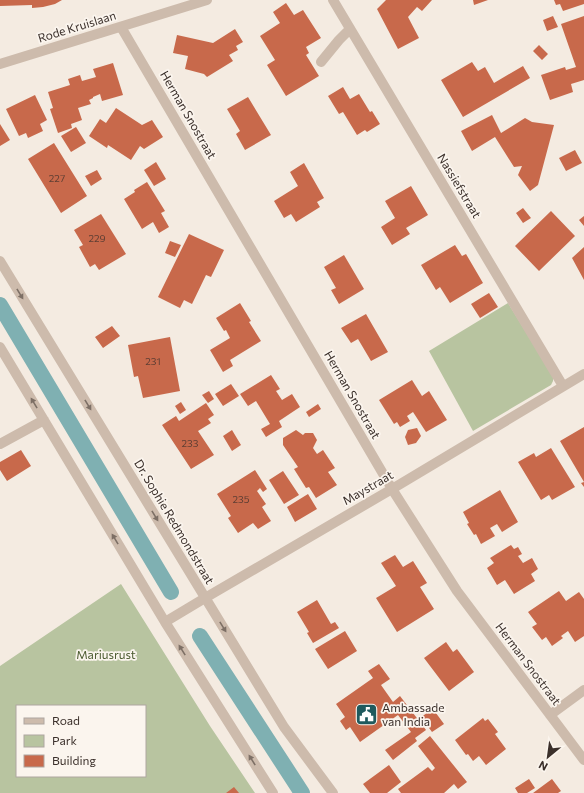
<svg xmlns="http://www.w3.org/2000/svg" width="584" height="793" viewBox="0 0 584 793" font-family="Commissioner,sans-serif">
<rect width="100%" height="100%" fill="#f4ebe1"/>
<path fill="#b8c4a0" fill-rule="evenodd" d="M508 303 553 376V381L551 385 473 431 429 351Z
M121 584 210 726 255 793H0V666ZM17 706H145V776H17Z"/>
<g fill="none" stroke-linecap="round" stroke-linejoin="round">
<path stroke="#7fb0b2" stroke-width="16" d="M0 305 171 592
M200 636 302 793"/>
</g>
<path fill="#c8694b" d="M0 0H62L55 4 43 7 32 8V5L0 6Z
M386 0H432L422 11 417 7 408 17 419 38 398 49 377 9Z
M473 0H488L474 5Z
M554 0H584V4L563 11 560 4 556 5Z
M286 3 294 15 303 10 321 38 306 47 309 53 306 55 319 76 286 96 267 65 275 60 260 36 280 23 273 12Z
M553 16 558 27 547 31 543 20Z
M584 16V80L571 84 573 92 550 100 541 75 565 67 566 70 576 67 561 24Z
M235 29 243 42 236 46 238 50 229 55 233 61 207 77 204 74 185 69 188 56 173 53 177 35 213 43Z
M539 45 548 54 542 60 533 51Z
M472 62 478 71 485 67 494 83 523 66 530 78 463 117 441 80Z
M113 63 123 95 102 101 100 94 93 97V98L89 100 91 104 78 108 82 120 71 124 72 128 58 133 50 109 53 108 48 92 70 85 68 79 80 75 82 81 96 77 93 69Z
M343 87 350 99 359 94 370 112 372 111 380 124 367 132 365 130 357 135 343 112 339 114 328 96Z
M35 95 47 120 40 124 43 131 28 138 26 133 19 136 6 109Z
M248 97 271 135 245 150 236 134 240 131 227 109Z
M116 108 142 125 152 120 163 137 144 149 140 146 131 160 108 145 107 148 89 136 100 119 106 123Z
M492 115 501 133 525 118 532 122 554 125 538 185 530 191 518 175 522 166 514 167 495 137 472 151 461 131Z
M0 124 10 140 0 146Z
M76 127 86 143 71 152 61 136Z
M54 143 87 196 61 213 28 159Z
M575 150 582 163 566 171 559 158Z
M156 162 166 179 154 186 144 170Z
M304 163 324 198 317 202 320 207 296 222 291 214 284 218 274 201 298 186 290 172Z
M97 170 102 179 91 186 85 176Z
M147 182 165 211 161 213 169 227 159 233 153 222 142 229 124 199 135 192 134 190Z
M411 186 428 215 406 228 410 234 392 245 381 227 395 218 385 201Z
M523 208 531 218 523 223 516 213Z
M551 211 575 236 539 271 515 246Z
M101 214 126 254 99 270 95 264 90 267 79 247 83 245 74 230Z
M584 216V226L579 220Z
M189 234 224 250 211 277 206 275 192 304 184 300 180 308 158 297Z
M170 241 181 245 175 257 165 253Z
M455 245 462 256 466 254 483 283 450 303 440 287 436 290 421 265Z
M584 247V280L572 258Z
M344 255 364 289 339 304 331 290 336 288 324 267Z
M489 293 498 307 480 318 471 304Z
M240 303 251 321 249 322 261 341 230 360 233 366 223 372 210 350 230 338 226 330 224 331 216 318Z
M366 314 388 352 371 361 358 339 351 343 341 328Z
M112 326 120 336 103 348 95 337Z
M170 337 180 391 143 398 138 376 134 377 128 345Z
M271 375 280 389 276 391 282 400 292 394 300 407 279 421 282 427 266 437 261 429 270 424 256 401 248 406 240 394Z
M412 380 422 396 429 391 447 420 426 432 413 412 407 416 410 421 400 427 397 422 394 424 379 400Z
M231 384 239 396 223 406 215 394Z
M209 391 214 399 208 403 202 395Z
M181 402 186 410 180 414 175 406Z
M206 403 214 415 208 419 211 423 198 431 214 455 191 469 162 425 176 416 179 421Z
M318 404 321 409 309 417 306 412Z
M584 427V487L581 483 584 482 560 441Z
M417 428 421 436 416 443 408 445 405 437 408 430Z
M232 430 241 445 232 451 223 436Z
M296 430 303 435 305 433H313L317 440 313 448 317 454 323 450 335 468 328 472 337 485 316 498 309 487 306 488 294 469 298 467 283 445V438Z
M551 448 575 487 552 500 549 495 541 500 518 462 534 453 536 457Z
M21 450 31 466 7 481 0 470V462Z
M255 470 267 489 263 492 260 488 257 491 266 504 262 507 271 521 258 529 253 523 238 533 228 518 231 516 217 494Z
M283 471 299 495 284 504 269 480Z
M500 490 518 522 502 532 497 524 490 528 495 536 481 544 476 534 474 535 467 524 469 523 463 512Z
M308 494 317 509 295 522 287 507Z
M511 545 514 549 518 547 522 554 518 556 523 563 532 558 538 569 531 574 535 581 514 594 505 580 497 585 487 568 494 563 490 558Z
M395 555 403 567 413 561 427 583 420 587 434 609 397 632 376 598 396 586 381 563Z
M559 591 566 601 579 592 584 599V636L575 642 568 631 561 636 563 638 552 646 546 637 542 640 532 627 537 624 528 612Z
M317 600 331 624 335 622 339 628 313 643 307 633 309 632 297 612Z
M345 631 357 651 328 669 315 649Z
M446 642 453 652 457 649 474 672 449 691 424 658Z
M379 664 390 679 381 685 393 702 400 696 426 730 415 738 417 741 393 760 385 750 411 732 398 715 360 742 350 727 346 730 340 721 345 717 336 704 373 678 368 671Z
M433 709 444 724 432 732 421 717Z
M483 718 485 721 488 719 498 732 495 734 506 749 486 765 479 756 473 761 468 754 466 755 455 740Z
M430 736 467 782 458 789 454 784 444 793H401L398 789 428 767 432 771 435 768 418 746Z
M389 765 401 782 387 793H370L363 784Z
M529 779 535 788 527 793H518L515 788Z
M552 779 561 791 558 793H533Z
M234 787 239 793H226Z"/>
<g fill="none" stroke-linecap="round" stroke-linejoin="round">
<path stroke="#cdbbac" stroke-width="10" d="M333 0 563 386
M121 27 392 489 457 591 584 760
M321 62 339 40 350 29
M0 64 207 0
M0 261 284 727 333 793
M0 347 165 622 273 793
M0 444 44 420
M165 622 205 598 392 489 584 374
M550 715 584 690"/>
</g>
<defs><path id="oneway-solid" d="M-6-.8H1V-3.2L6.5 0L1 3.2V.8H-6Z"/></defs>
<g fill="#7d6f65">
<use href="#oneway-solid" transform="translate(20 294) rotate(59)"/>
<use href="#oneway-solid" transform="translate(34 403) rotate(-121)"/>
<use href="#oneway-solid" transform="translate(88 405) rotate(59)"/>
<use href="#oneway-solid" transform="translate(155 516) rotate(59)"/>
<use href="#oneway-solid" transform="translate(115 539) rotate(-121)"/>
<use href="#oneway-solid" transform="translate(223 627) rotate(58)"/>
<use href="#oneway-solid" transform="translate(182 650) rotate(-122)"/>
<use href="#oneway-solid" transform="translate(252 760) rotate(-122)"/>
</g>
<defs>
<symbol id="civic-square" viewBox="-11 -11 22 22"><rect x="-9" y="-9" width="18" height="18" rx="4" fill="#1f5a5e" stroke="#fbf5ee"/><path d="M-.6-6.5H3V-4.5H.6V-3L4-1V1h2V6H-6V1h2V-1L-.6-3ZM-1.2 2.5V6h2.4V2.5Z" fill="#fff"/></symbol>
</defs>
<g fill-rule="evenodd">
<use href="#civic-square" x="354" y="702" width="25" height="25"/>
</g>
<g text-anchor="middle" stroke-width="3.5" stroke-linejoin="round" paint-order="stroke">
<g font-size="10" fill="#5e3e33">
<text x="57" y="182">227</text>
<text x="97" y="242">229</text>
<text x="153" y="365">231</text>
<text x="190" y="447">233</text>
<text x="241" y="503">235</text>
</g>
<g font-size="12" fill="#3b302b" stroke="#fbf5ee">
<text transform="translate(77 27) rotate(-17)" y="4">Rode Kruislaan</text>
<text transform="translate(188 115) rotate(60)" y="4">Herman Snostraat</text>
<text transform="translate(459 186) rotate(59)" y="4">Nassiefstraat</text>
<text transform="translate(352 395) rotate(60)" y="4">Herman Snostraat</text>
<text transform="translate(368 488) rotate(-30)" y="4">Maystraat</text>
<text transform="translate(174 522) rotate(59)" y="4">Dr. Sophie Redmondstraat</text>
<text transform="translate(528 664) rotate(53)" y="4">Herman Snostraat</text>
</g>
<g font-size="12" fill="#4a5a2e" stroke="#fbf5ee">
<text x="106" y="659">Mariusrust</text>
</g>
<g font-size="12" fill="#3b302b" stroke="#fbf5ee" text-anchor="start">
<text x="382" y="712">Ambassade<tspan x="382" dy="14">van India</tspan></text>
</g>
</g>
<rect x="16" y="705" width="130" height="72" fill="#fbf5ee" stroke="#aea6a0"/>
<rect x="24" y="718" width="20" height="6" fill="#cdbbac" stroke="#aea6a0"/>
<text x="52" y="725" font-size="12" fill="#3b302b">Road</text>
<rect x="24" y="735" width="20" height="12" fill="#b8c4a0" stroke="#aea6a0"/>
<text x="52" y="745" font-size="12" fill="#3b302b">Park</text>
<rect x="24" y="755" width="20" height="12" fill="#c8694b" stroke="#aea6a0"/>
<text x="52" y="765" font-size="12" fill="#3b302b">Building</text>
<g transform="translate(548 757) rotate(209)" stroke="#fbf5ee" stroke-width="3" paint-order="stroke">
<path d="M0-3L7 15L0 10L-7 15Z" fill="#3b302b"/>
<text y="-6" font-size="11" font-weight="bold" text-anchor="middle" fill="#3b302b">N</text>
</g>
</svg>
